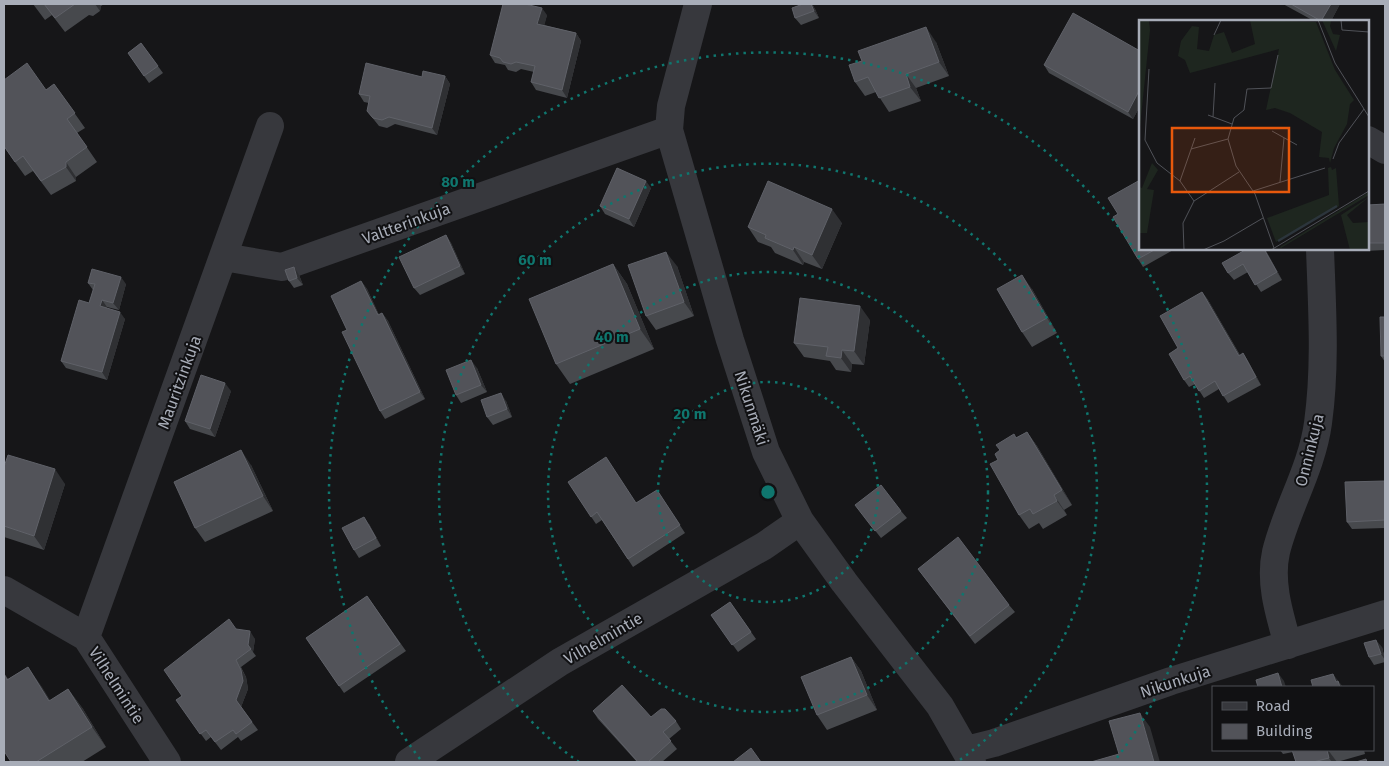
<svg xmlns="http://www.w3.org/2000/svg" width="1389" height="766" viewBox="0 0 1389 766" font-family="'Fira Sans',sans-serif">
<rect width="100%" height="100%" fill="#161618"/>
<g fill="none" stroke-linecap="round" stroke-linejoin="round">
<path stroke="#37383d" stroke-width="28" d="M698 4 671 106 669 130 730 340 766 452 800 521 844 582 940 706 972 762
M1368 140 1385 150
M224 257 282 267 669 130
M4 590 86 637 167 762
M86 637 270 126
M1288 645C1280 616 1269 583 1276 552 1286 510 1312 468 1318 423 1326 365 1322 307 1320 249
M966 750 994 743 1171 681 1385 614
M409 762 560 662 764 546 800 521"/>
</g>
<path fill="#47494d" d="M33 4H104L101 6 100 11 93 16 89 15 65 32 52 15 45 20Z
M803 4H812L815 9 819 18 801 25 795 18Z
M1283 4H1340L1331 21H1314Z
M547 15 544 25 576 33 581 41 567 98 536 90 531 82 534 72 521 69 516 72 508 70 505 65 495 63 490 55Z
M936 42 949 76 916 88 921 101 889 112 876 92 865 96 855 82Z
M141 43 163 73 149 83 128 53Z
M1140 51V106L1133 119 1049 73 1044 65Z
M445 76 450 84 437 135 395 124 387 128 379 126 367 111 369 103 364 102 359 94 422 77Z
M54 84 85 128 77 133 97 162 76 177V181L51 195 33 171 25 176 4 147 46 90Z
M651 188 634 227 605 214 600 206Z
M1385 204V250L1366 251 1365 249H1368V205Z
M842 223 822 269 804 262 803 265 775 253 771 247 758 242 748 227Z
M446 235 451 243 465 274 420 295 414 288Z
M1140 249H1175L1143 267 1138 259Z
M1265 249 1282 280 1261 292 1248 272 1234 280 1228 273Z
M613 264 627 284 654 349 570 384 556 364Z
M677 266 694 316 656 330 646 316Z
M299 275 303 285 294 288 289 281Z
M361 281 367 289 379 315 382 313 388 321 425 399 385 419 380 411 347 330Z
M88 283 126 284 119 310 107 307V308L125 319 107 380 66 368 61 361 89 303 93 290Z
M1032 289 1057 333 1032 347 1022 332Z
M1202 292 1208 300 1240 355 1243 353 1248 361 1261 385 1228 403 1219 389 1204 398 1195 384 1189 387 1184 380 1178 348Z
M870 320 864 365 852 364 851 372 836 370 830 361 804 357 794 343Z
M1381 356H1385V362Z
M477 368 487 392 461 403 456 395Z
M231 391 215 437 190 429 185 421Z
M506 401 512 417 493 425 487 417Z
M1027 432 1037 446 1072 505 1064 510 1067 515 1043 529 1039 523 1029 529 1019 515 998 460 1000 450 1017 437Z
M251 465 273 511 205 542 195 528Z
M4 467 65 484 44 550 4 537Z
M1385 481V528L1352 529 1347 522Z
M568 482 637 503 657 490 685 533 633 567 602 520 596 524Z
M855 505 901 511 907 518 881 538Z
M369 524 381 546 359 558 354 550Z
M918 569 1009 605 1015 612 975 644Z
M367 596 406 651 344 693 306 638Z
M730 602 756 639 738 652 711 615Z
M236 629 255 639 253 652 256 656 241 667 246 677 248 689 241 707 258 730 241 741 238 737 221 750 211 737 206 741 176 700 182 696Z
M1382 647 1385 659V662L1374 665 1369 657Z
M851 657 861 671 877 710 827 730 817 715Z
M28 667 50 701 68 689 83 709 106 747 82 762H11L4 751V673L8 679Z
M593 711 651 717 676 721 681 729 669 739 677 749 662 762H637L598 719Z
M1280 750H1364L1365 754 1337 762H1296L1293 752 1283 754Z"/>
<path fill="#2f3033" d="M95 4H99L101 6 100 11Z
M811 4H812L815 9 819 18 814 11Z
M1331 4H1340L1331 21H1321Z
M542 8 547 15 543 31 537 24Z
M926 27 936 42 949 76 939 62Z
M576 33 581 41 567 98 562 90Z
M906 74 916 88 921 101 910 87Z
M445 76 450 84 437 135 432 128Z
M1140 89V106L1133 119 1128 112Z
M66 162 76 177V181L66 167Z
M646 181 651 188 634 227 629 219Z
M832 209 842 223 822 269 812 255Z
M446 235 451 243 465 274 460 266Z
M794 247 804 262 803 265 793 250Z
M1264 249H1265L1282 280 1277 272Z
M666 252 677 266 694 316 684 302Z
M613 264 627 284 654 349 640 329Z
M294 267 299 275 303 285 297 278Z
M1022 275 1032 289 1057 333 1047 318Z
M121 277 126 284 119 310 113 303Z
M361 281 367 289 383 323 378 315Z
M1202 292 1208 300 1244 363 1239 356Z
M102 300 107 307 105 314 100 306Z
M860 306 870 320 864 365 854 351Z
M120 312 125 319 107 380 102 372Z
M382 313 388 321 425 399 420 392Z
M842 350 852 364 851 372 841 358Z
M1243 353 1248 361 1261 385 1256 377Z
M471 360 477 368 487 392 481 385Z
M225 383 231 391 215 437 210 429Z
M501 393 506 401 512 417 507 409Z
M1027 432 1037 446 1072 505 1062 490Z
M241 450 251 465 273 511 263 496Z
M55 469 65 484 44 550 34 536Z
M1054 495 1064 510 1067 515 1057 501Z
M364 517 369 524 381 546 376 538Z
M250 631 255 639 253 652 248 645Z
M1376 640 1382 647 1385 660 1381 654Z
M851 657 861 671 877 710 867 695Z
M236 660 246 677 248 689 241 707 236 700Z
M28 667 42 687 63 721 49 701Z
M1278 673 1284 681 1286 687H1282Z
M1333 674 1343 687H1339L1336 682Z
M68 689 83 709 106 747 92 727Z
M1140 713 1150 727 1160 762H1154Z
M1327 750H1328L1337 762H1332L1329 758Z"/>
<path fill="#525359" stroke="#5f6168" d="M44 4H75L55 18Z
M503 4H525L542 8 537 24 576 33 562 90 531 82 535 66 516 62 511 64 503 62 500 58 490 55Z
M803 4H811L814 11 795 18 792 8Z
M1291 4H1331L1321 21Z
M1073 13 1140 51V89L1128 112 1044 65Z
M926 27 939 62 906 74 910 87 879 98 868 77 855 82 849 65 862 61 858 51Z
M141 43 158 66 144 76 128 53Z
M27 63 46 90 54 84 75 113 67 119 87 147 66 162V167L41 181 23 156 15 162 4 146V80Z
M366 63 422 77 423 71 445 76 432 128 389 117 382 120 373 118 367 111 370 96 359 94Z
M617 168 646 181 629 219 600 206Z
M1140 180V249H1156L1138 259 1113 217 1118 214 1108 198Z
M768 181 832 209 812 255 794 247 793 250 765 238 766 235 748 227Z
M1385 204V243H1368V205Z
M446 235 460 266 414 288 399 257Z
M1247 249H1264L1277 272 1255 285 1243 264 1228 273 1222 263Z
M666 252 684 302 646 316 628 265Z
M613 264 640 329 556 364 529 299Z
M294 267 297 278 289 281 285 270Z
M92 269 121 277 113 303 102 300 100 306 120 312 102 372 61 361 79 300 89 303 95 284 88 283Z
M1022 275 1047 318 1022 332 997 289Z
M361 281 378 315 382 313 420 392 380 411 342 332 347 330 331 296Z
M1202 292 1239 356 1243 353 1256 377 1223 396 1215 381 1199 391 1190 376 1184 380 1169 354 1178 348 1160 316Z
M800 298 860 306 854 351 842 350 841 358 826 356 828 347 794 343Z
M1380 317H1385V356H1381Z
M471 360 481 385 456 395 446 370Z
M201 375 225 383 210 429 185 421Z
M501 393 507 409 487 417 481 400Z
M1027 432 1062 490 1054 495 1057 501 1033 514 1030 509 1019 515 990 464 998 460 995 454 1000 450 996 445 1014 434 1016 438Z
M241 450 263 496 195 528 174 482Z
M8 455 55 469 34 536 4 526V467Z
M606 457 636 503 657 490 680 525 628 559 597 512 591 517 568 482Z
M1385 481V520L1347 522 1345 482Z
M881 485 901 511 875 531 855 505Z
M364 517 376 538 354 550 342 528Z
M958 537 1009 605 970 636 918 569Z
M367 596 400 644 339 686 306 638Z
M730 602 751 632 732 645 711 615Z
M229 619 236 629 250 631 248 645 251 649 236 660 241 670 243 681 236 700 252 722 236 734 233 730 215 742 206 730 200 734 176 700 182 696 164 670Z
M1376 640 1381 654 1369 657 1364 643Z
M851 657 867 695 817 715 801 677Z
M28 667 49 701 68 689 92 727 36 762H11L4 751V674L7 680Z
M1278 673 1282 687H1258L1256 680Z
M1333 674 1336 682 1338 681 1340 687H1313L1311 680Z
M622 685 651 717 661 709H665L676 721 663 732 671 741 648 762H638L593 711Z
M1140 713 1154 762H1091L1119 754 1109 721Z
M751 748 761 762H733Z
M1292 750H1327L1329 758 1313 762H1296Z
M1366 759 1367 762H1356Z"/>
<g fill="none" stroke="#0f766e" stroke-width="2.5" stroke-dasharray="2.5 5">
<circle cx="768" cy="492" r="110"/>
<circle cx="768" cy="492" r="220"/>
<path d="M579 762A329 329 0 1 1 957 762"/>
<path d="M420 759A439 439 0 1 1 1116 759"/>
</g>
<g text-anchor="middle" stroke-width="4" stroke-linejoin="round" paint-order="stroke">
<g font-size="16" fill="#a8adb8" stroke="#111113">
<text transform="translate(406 223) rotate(-20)" y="6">Valtterinkuja</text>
<text transform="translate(179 382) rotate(-70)" y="6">Mauritzinkuja</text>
<text transform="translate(752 408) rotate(72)" y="6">Nikunmäki</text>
<text transform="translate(1309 450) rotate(-76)" y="6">Onninkuja</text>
<text transform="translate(603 638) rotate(-30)" y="6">Vilhelmintie</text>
<text transform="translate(1175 681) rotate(-18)" y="6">Nikunkuja</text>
<text transform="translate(117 685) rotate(57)" y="6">Vilhelmintie</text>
</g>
</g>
<g transform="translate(1139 20)">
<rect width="230" height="230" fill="#161618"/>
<path d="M0 0 10 1 11 10 0 116ZM111 0 177 2 196 50 215 80 211 84 208 104 195 128 191 143 190 138 180 137 183 112 151 93 136 88 127 90 140 29 51 53 46 40 39 36 42 21 53 6 60 7 58 29 70 31 75 15 85 12 93 33 116 24ZM183 0H197L192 1 191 6 194 14 201 15 197 31ZM13 143 19 150 8 169 15 170 8 213H0V167L3 168ZM192 147 193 150 197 148 200 186 137 222 128 198 190 175 189 148ZM230 172V175L142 228 141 227ZM230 177 208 195 214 203 230 202V230H211L202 195Z" fill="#1e261f"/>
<path fill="none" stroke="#2c353c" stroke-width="2.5" d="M139 221 198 186"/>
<path fill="none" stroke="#505258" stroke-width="1" d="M179 0 196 43 230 97M202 0 203 10 230 12M75 15 82 0M10 49 6 120 18 143 41 161 55 181M69 95 93 104M74 97 76 63M133 111 158 125M52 129 89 119M194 139 200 123 225 89M41 161 56 118M141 162 145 118M114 171 186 148M135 228 116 174 97 146 89 119 95 98 105 90 108 69 132 68 139 35M45 230 44 203 55 181 100 152M64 230 85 221 124 198M132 230 230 171"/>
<path fill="#e8590c" fill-opacity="0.15" stroke="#e8590c" stroke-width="2.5" d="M33 108H150V172H33Z"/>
<rect width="230" height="230" fill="none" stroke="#a8adb8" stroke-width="2.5"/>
</g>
<circle cx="768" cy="492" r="8" fill="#0f766e" stroke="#111113" stroke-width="2.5"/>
<g font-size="15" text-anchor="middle" font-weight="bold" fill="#0f766e" stroke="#111113" stroke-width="4" stroke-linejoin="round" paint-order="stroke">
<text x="458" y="187">80 m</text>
<text x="535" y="265">60 m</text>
<text x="612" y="342">40 m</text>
<text x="690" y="419">20 m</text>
</g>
<rect width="1389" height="766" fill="none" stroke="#a8adb8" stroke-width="10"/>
<rect x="1212" y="686" width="162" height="65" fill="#111113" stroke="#4d4f55"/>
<rect x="1222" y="702" width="25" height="8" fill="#37383d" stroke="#4d4f55"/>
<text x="1256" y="711" font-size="15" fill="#a8adb8">Road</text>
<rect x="1222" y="724" width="25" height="15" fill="#525359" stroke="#4d4f55"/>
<text x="1256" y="736" font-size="15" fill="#a8adb8">Building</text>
</svg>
